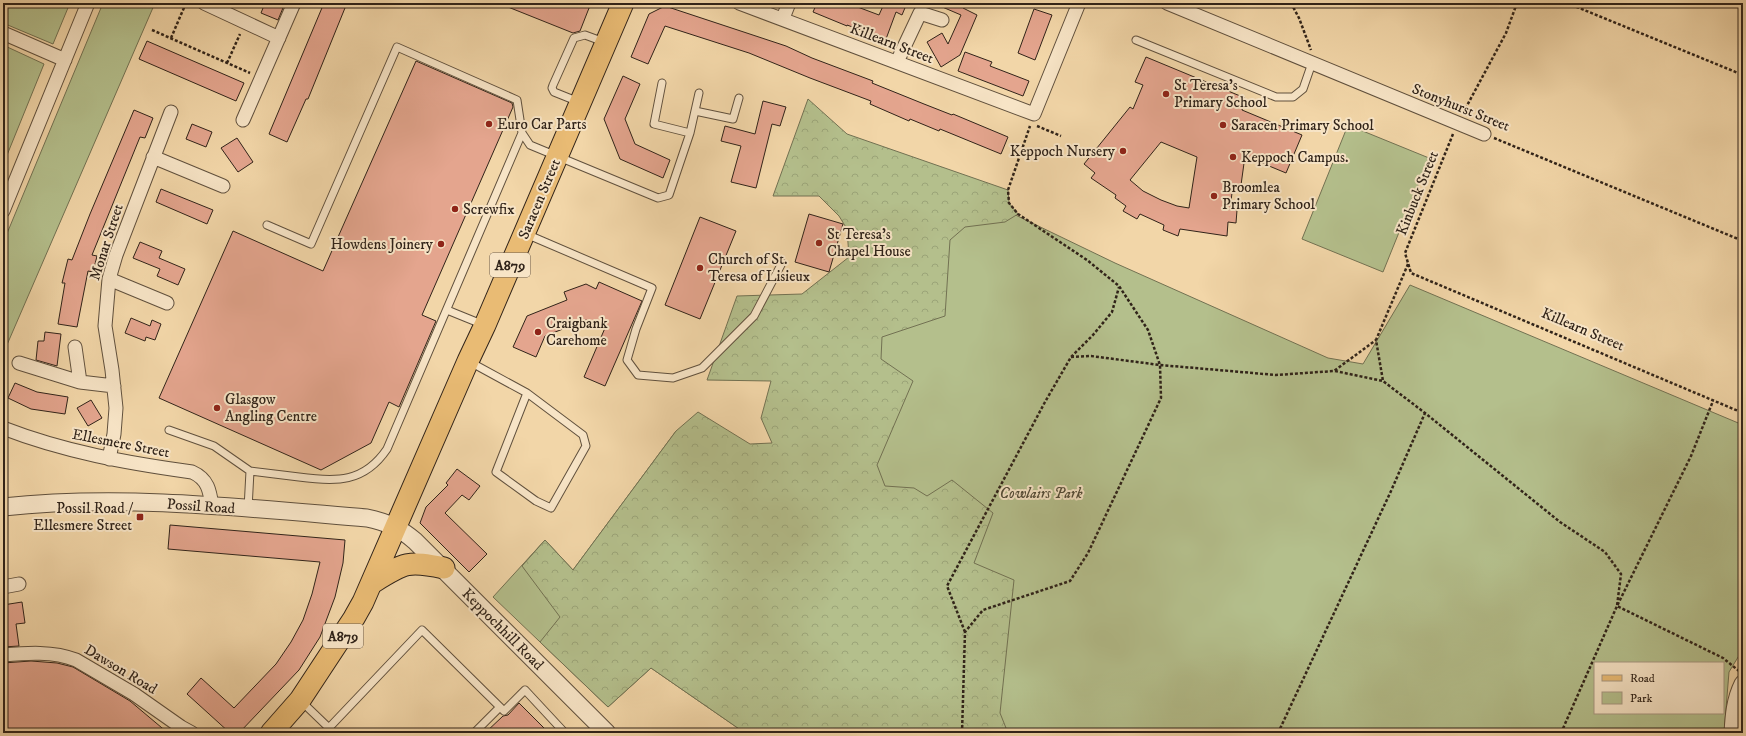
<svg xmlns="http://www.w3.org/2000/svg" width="1746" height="736" viewBox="0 0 1746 736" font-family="'IM FELL DW Pica',serif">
<defs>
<pattern id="forest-crowns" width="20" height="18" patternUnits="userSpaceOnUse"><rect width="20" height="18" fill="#b4bf8c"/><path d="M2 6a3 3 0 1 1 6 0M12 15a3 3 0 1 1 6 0" fill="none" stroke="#9ba478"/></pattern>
</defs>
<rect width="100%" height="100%" fill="#f2d6a8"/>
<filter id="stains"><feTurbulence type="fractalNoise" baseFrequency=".005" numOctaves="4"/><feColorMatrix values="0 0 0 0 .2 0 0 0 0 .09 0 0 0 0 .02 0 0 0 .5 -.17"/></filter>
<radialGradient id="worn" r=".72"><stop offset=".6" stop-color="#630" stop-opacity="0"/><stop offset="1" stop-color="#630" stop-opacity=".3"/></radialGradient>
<path fill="#b4bf8c" stroke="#727152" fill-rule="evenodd" d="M3 3H70L53 44 3 23Z
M103 3H155L3 354V243Z
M3 45 44 64 3 165Z
M1348 125 1429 158 1383 272 1302 239Z
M918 168 1115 263 1328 358 1363 364 1410 285 1743 425V649L1729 672 1724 733H745L651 668 608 707 493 597 545 540 573 570 676 431 783 481ZM1595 663H1723V713H1595Z"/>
<path fill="url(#forest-crowns)" stroke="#727152" d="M808 99 847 134 1008 190 1009 203 1018 214 1005 222 965 227 950 240 945 316 882 337 881 359 913 381 877 465 885 486 914 488 927 496 952 480 993 513 974 563 1014 580 1000 713 1008 733H745L651 668 608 707 540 642 560 617 522 566 545 540 573 570 676 431 698 412 750 444 772 443 761 418 771 381 707 380 737 296 802 294 849 257 847 229 839 216 819 196H773Z"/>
<path fill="#e4a58e" stroke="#302319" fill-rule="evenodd" d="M265 3H285L278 20 261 13Z
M324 3H347L308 99H306L287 142 269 134Z
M498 3H591L580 31 573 33Z
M817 3H857L855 6 879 15 883 6 876 3H907L902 15 896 12 886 39 847 25V26L813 12Z
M933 3H965L963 8 977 15 960 55 941 67 927 42 942 33 948 44 961 15Z
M665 6 786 46 812 58 873 81 872 83 924 104 952 115 953 114 1008 137 1001 154 940 129 939 131 910 119 909 121 870 104 871 101 810 78 749 53 665 26 648 64 631 57 649 14Z
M1034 9 1052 15 1035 60 1018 53Z
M147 41 244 83 236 101 139 59Z
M965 52 992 62 990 66 1029 81 1023 96 958 71Z
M1146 57 1245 98 1242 110 1302 135 1286 173 1245 156 1241 185 1233 184 1230 210H1237L1236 223 1228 222 1227 236 1180 229 1178 236 1163 230 1164 225 1140 214 1137 219 1123 211 1126 206 1115 198 1116 195 1091 178 1095 173 1084 164 1130 107 1133 109 1143 85 1135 82ZM1161 142 1197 157 1189 208 1177 206 1161 200 1143 191 1130 180Z
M416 61 512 103 513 107 422 315 436 321 399 407 389 402 371 443 321 470 159 398 233 231 323 271Z
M623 76 640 84 625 119 635 144 670 160 663 178 620 159 604 119Z
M763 101 786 107 780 126 772 124 756 188 731 182 741 146 721 141 725 126 755 134Z
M134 110 153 118 145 138 140 137 92 255 97 256 93 272 88 271 77 327 58 324 65 283H62L68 259 72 260 90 214Z
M192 124 212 132 206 147 186 139Z
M237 138 253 162 238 172 221 148Z
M161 189 213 210 207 224 156 202Z
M809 214 843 224 829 272 795 262Z
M700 217 736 231 700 319 665 305Z
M140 242 162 251 159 258 185 269 178 285 157 276 160 269 133 258Z
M599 282 642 301 605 386 584 377 605 328 586 320 545 336 536 357 513 347 527 316 567 300 564 292 586 284 596 289Z
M131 318 150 326 152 320 161 324 155 340 146 337 145 341 125 333Z
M45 332 61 334 57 366 36 360 38 341H44Z
M15 383 37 392 68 397 65 414 31 409 8 398Z
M91 400 102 418 88 426 77 408Z
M457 469 480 486 469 500 462 495 445 513 487 554 469 572 420 523 426 507 448 485 446 483Z
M170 525 345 540 343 563 335 597 320 637 299 670 239 733H230L187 694 201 678 234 708 276 664 291 642 303 620 312 594 320 562 168 549Z
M22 602 25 623 16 624 19 646 3 647V605Z
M31 661 57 663 73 667 130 701 168 733H3V663Z
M519 703 549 733H485L503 716 508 715Z"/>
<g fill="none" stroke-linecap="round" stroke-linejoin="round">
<defs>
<path id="service" d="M1136 40 1276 97H1293L1303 89 1312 63
M662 83 654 124 690 133
M579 102 554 92 552 88 553 85 574 38 585 35 604 42
M695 111 733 119 739 98
M267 225 311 244 397 47 517 100 522 133 530 145 658 198 669 195 690 133 699 93
M526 234 652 288 636 329 627 360 638 375 673 378 702 368 754 316 782 263
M447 310 484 325
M470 362 527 393 583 435 586 446 551 508 536 501 496 472 527 393
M169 430 214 446 250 471 248 509
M250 471C266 473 283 475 299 477 336 482 364 483 387 449L522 133
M302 702 329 728
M324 733 422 630 504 711 525 690 565 733
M474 733 500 707"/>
<path id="minor" d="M204 3 279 38
M739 3 1034 114 1079 3
M1167 3 1484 134
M783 18 789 3
M3 33 65 60
M897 62 920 13 942 20
M243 120 294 3
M153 157 223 186
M3 211 88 3
M109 279 167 303
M75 347 80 382
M19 363 80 382 114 386
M3 428C65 452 127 463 192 472 208 479 210 491 212 507
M109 459 114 434 116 408 112 370 105 326 109 279 116 255 171 112
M3 587 19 584
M3 655C27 653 53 651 76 660L134 694 181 727 192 733"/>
<path id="tertiary" d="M3 507C123 494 247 508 367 518 386 522 400 528 415 541L607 733
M1733 733C1734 716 1735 700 1743 684"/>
<path id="primary" d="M372 583C404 563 407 560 444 568
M271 733 300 700 354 618 363 602 468 361 485 325 623 3"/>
</defs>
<use href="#service" stroke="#60503d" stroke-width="9"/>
<use href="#minor" stroke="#60503d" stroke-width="15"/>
<use href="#tertiary" stroke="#60503d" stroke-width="19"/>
<use href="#primary" stroke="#302319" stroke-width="23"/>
<path stroke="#302319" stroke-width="2.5" stroke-dasharray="3 2" stroke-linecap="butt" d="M1291 3 1299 18 1311 50
M1567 3 1743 75
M152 30 250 73
M171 38 186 3
M227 63 240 34
M1463 113 1506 33 1517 3
M1037 126 1061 136
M1453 134 1405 253 1411 273 1743 413
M1494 138 1743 241
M1408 264 1376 340 1383 381 1425 413 1560 522 1605 552 1621 574 1617 606 1723 658 1739 671
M1071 357 1091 356 1160 365 1276 375 1334 371 1376 340
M1335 371 1383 381
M965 632 947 586 1045 402 1071 357 1093 335 1112 312 1119 287
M962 733 965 632 983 610 1070 581 1088 553 1161 398 1160 365 1148 330 1119 286 1087 260 1018 214 1009 203 1008 190 1030 126
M1278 733 1391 491 1425 413
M1561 733 1617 606 1691 456 1713 401"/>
<use href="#service" stroke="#f7e4c6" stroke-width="7"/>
<use href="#minor" stroke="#f7e4c6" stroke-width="13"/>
<use href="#tertiary" stroke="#f7e4c6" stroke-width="17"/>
<use href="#primary" stroke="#e9bb74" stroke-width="21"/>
</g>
<g fill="#8f2418" stroke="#f7e4c6" stroke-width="1.5">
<circle cx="1166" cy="94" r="4"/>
<circle cx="489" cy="124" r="4"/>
<circle cx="1223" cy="125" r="4"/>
<circle cx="1123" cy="151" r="4"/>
<circle cx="1233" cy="157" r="4"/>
<circle cx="1214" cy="196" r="4"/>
<circle cx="455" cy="209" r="4"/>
<circle cx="819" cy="243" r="4"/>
<circle cx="441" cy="244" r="4"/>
<circle cx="700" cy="268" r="4"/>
<circle cx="538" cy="332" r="4"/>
<circle cx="217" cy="408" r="4"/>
<rect x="136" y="513" width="8" height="8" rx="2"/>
</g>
<g text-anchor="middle" stroke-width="4" stroke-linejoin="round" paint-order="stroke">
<g fill="#f7e4c6" stroke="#6c5d4d" stroke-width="1">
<rect x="490" y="253" width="40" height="24" rx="3"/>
<rect x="323" y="624" width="40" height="24" rx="3"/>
</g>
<g font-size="14" font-weight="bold" fill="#302319">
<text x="510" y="270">A879</text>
<text x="343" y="641">A879</text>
</g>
<g font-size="15" fill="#302319" stroke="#f7e4c6">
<text transform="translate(892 43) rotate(21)" y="5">Killearn Street</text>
<text transform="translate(1461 107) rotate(22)" y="5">Stonyhurst Street</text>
<text transform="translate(1417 193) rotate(-68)" y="5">Kinbuck Street</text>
<text transform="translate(539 199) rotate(-67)" y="5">Saracen Street</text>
<text transform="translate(106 242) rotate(-72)" y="5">Monar Street</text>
<text transform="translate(1583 329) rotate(23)" y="5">Killearn Street</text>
<text transform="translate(121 443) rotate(11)" y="5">Ellesmere Street</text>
<text transform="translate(201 506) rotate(4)" y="5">Possil Road</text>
<text transform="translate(503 629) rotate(45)" y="5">Keppochhill Road</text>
<text transform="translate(121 669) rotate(31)" y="5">Dawson Road</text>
</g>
<g font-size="15" fill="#302319" stroke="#f7e4c6" text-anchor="start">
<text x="1174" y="90">St Teresa's<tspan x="1174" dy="17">Primary School</tspan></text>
<text x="497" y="129">Euro Car Parts</text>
<text x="1231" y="130">Saracen Primary School</text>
<text x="1115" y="156" text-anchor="end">Keppoch Nursery</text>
<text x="1241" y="162">Keppoch Campus.</text>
<text x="1222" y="192">Broomlea<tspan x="1222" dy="17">Primary School</tspan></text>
<text x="463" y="214">Screwfix</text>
<text x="827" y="239">St Teresa's<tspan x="827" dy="17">Chapel House</tspan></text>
<text x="433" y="249" text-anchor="end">Howdens Joinery</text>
<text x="708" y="264">Church of St.<tspan x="708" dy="17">Teresa of Lisieux</tspan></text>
<text x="546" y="328">Craigbank<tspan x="546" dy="17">Carehome</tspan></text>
<text x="225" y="404">Glasgow<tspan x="225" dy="17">Angling Centre</tspan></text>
<text x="132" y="513" text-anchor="end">Possil Road /<tspan x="132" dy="17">Ellesmere Street</tspan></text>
</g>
<g font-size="15" font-style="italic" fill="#514a36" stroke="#f7e4c6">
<text x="1041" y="498">Cowlairs Park</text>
</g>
</g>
<rect width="1746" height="736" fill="none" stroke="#f2d6a8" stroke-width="16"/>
<rect x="4" y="4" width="1738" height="728" fill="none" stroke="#302319" stroke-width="2"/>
<rect x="8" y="8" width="1730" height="720" fill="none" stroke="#302319"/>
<rect x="1594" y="662" width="130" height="52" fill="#f7e4c6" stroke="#a79781"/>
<rect x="1602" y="675" width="20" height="6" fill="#e9bb74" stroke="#a79781"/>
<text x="1630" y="682" font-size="12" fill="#302319">Road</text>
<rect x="1602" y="692" width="20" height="12" fill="#b4bf8c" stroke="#a79781"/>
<text x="1630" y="702" font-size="12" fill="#302319">Park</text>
<rect width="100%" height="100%" filter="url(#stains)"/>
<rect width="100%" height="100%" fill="url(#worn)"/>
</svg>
